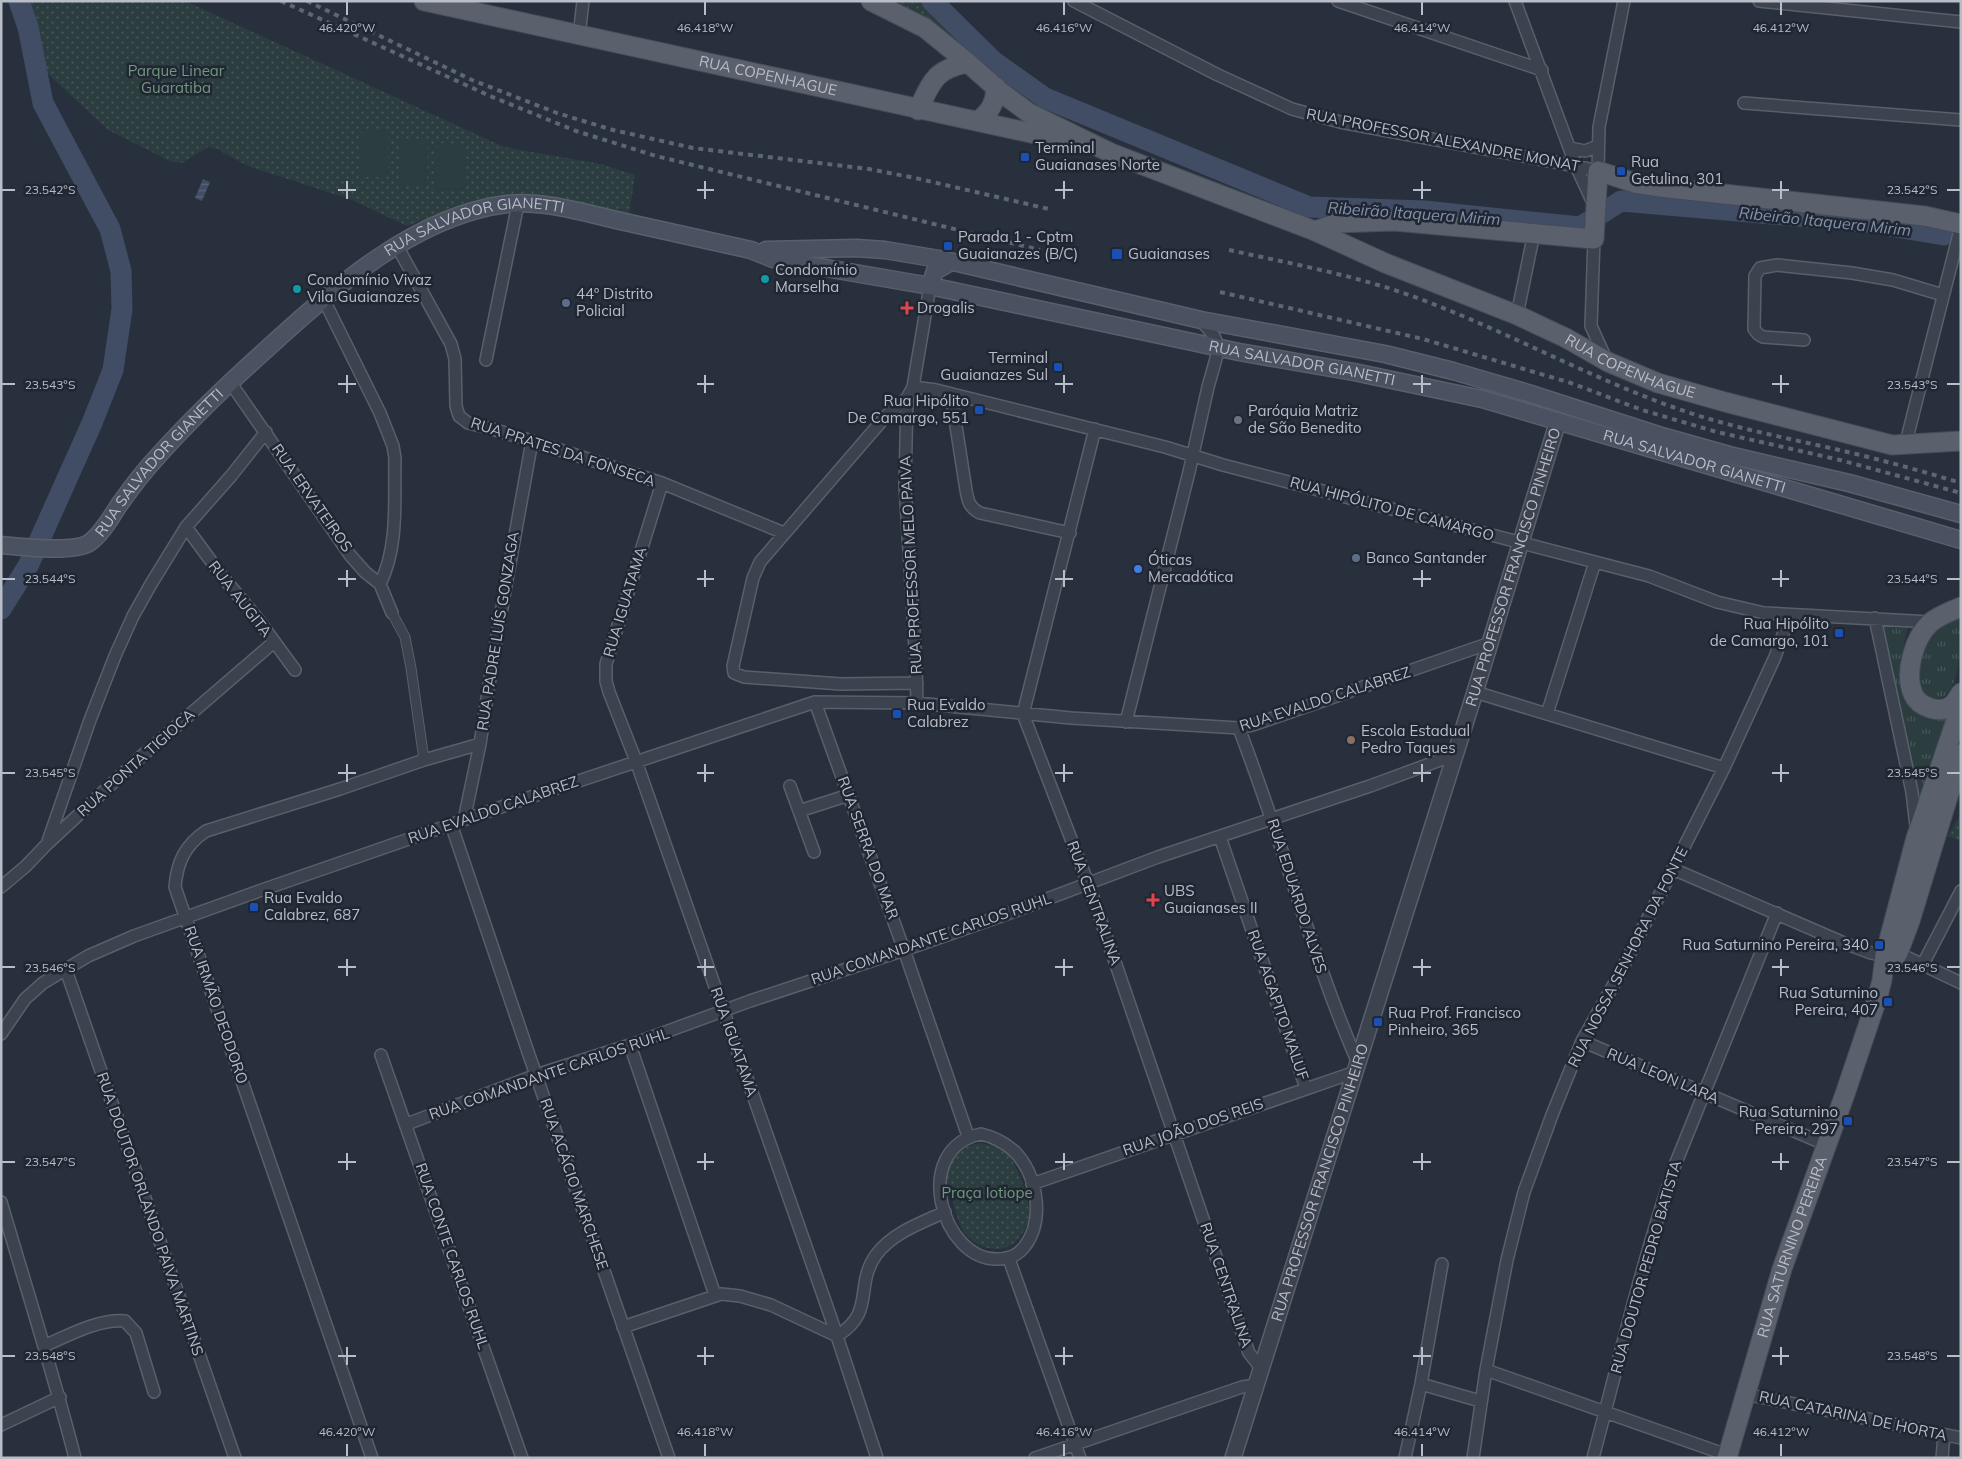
<svg xmlns="http://www.w3.org/2000/svg" width="1962" height="1459" viewBox="0 0 1962 1459" font-family="Mulish,sans-serif">
<defs>
<pattern id="grass-tufts" width="24" height="20" patternUnits="userSpaceOnUse" patternTransform="scale(1.25)"><rect width="24" height="20" fill="#2b3d3f"/><path d="M3 7l-1-3M5 7V3M7 7l1-3M15 17l-1-3M17 17v-4M19 17l1-3" fill="none" stroke="#485759"/></pattern>
<pattern id="park-dots" width="8" height="8" patternUnits="userSpaceOnUse" patternTransform="scale(1.25)"><rect width="8" height="8" fill="#2b3d3f"/><path d="M2 2h.1M6 6h.1" fill="none" stroke="#485759" stroke-width="1.8" stroke-linecap="round"/></pattern>
<pattern id="water-rules" width="6" height="5" patternUnits="userSpaceOnUse" patternTransform="scale(1.25)"><rect width="6" height="5" fill="#404d64"/><path d="M0 2.5h6" fill="none" stroke="#5a6579"/></pattern>
</defs>
<rect width="100%" height="100%" fill="#28303d"/>
<path fill="url(#grass-tufts)" d="M1961 616C1961 642 1962 719 1921 694L1916 669 1922 646 1940 625Z
M1881 625 1908 626C1903 652 1885 706 1925 714 1932 716 1941 714 1948 714L1920 808Z"/>
<path fill="url(#park-dots)" d="M26 1H185L504 147 601 164 635 175 629 216 520 196 475 200 407 226 352 200 248 166 217 149 208 147 182 163 170 161 108 130 48 74Z
M886 1H922L980 60 976 63Z
M1961 814V841L1947 836Z
M979 1143C988 1145 997 1145 1004 1151 1017 1161 1031 1202 1029 1218 1028 1226 1023 1232 1019 1238 1004 1257 975 1249 963 1231 958 1223 956 1211 953 1202 951 1195 947 1187 946 1180 945 1161 962 1146 979 1143Z"/>
<path fill="#2b3d3f" d="M362 130 388 131V177H361Z
M400 140H428L427 185 399 184Z
M437 143 466 144 465 190 436 189Z"/>
<path fill="url(#water-rules)" d="M203 179 210 182 202 201 195 198Z"/>
<g fill="none" stroke-linecap="round" stroke-linejoin="round">
<path stroke="#404d64" stroke-width="21" d="M932 1 993 61 1045 98 1309 207 1424 211 1580 227 1621 201 1866 222 1944 235
M1 609 28 566 92 423 113 370 122 309 121 271 110 229 43 103 28 27 19 1"/>
<defs>
<path id="pedestrian" d="M392 613 405 637 411 668 424 760"/>
<path id="minor" d="M1074 1 1218 75 1292 109 1340 122 1576 166 1598 171 1599 127 1624 1
M1338 1 1542 70
M1515 1 1576 166 1594 205
M1759 1 1961 22
M579 36 583 1
M1744 103 1961 120
M1570 148 1585 151 1598 146
M1594 239 1591 326 1606 359
M397 246 451 344 455 359 456 406 459 416 468 423 489 428 532 441 662 483 784 533
M323 298 380 413 393 446 395 458C394 499 399 546 380 584
M1517 315 1534 233
M1804 340 1763 337 1758 334 1754 329 1755 276 1760 268 1777 265 1852 273 1893 280 1943 295
M486 360 518 204
M230 382 350 555 365 572 380 584 392 613
M913 387 936 390 1165 447 1223 465 1595 562 1649 576 1717 602 1764 613 1931 622
M951 394 966 490C968 502 970 508 980 513L1070 533
M907 398 905 485 916 665 917 703
M1095 429 1023 714 1088 883 1249 1353 1261 1368
M1905 446 1961 226
M662 483 606 664V681L609 692 636 761 831 1318 877 1458
M186 527 222 576 257 618 295 670
M1875 618 1912 792 1916 827
M917 683 841 684 744 677 734 673 733 666 753 578 760 562 886 416 907 398 913 387 930 286
M1475 692 1724 768
M815 702 904 950 968 1136
M1547 714 1595 562
M1126 722 1189 472 1208 387 1219 348 1214 336 1201 320
M1239 728C1250 758 1261 788 1271 818 1299 900 1323 983 1358 1063
M790 786 814 852
M799 811 849 795
M464 820 480 744 494 652 532 441
M451 824 528 1052 669 1458
M1220 837 1306 1088
M47 844 90 720 115 656 133 616 151 584 186 527 231 476 266 432
M1673 869 1844 943 1871 953 1885 955 1898 953 1961 983
M1 887 26 866 47 844 144 754 274 642
M1923 964 1961 891
M66 970 235 1458
M1 1034 25 999 43 983 88 956 134 936 259 891 507 805 815 702 917 703 1071 718 1239 728 1253 725 1490 643
M1582 1041 1827 1145
M630 1045 715 1295
M381 1055 522 1458
M407 1124 536 1075 630 1045 750 1001 904 950 1010 913 1158 857 1370 786 1454 755
M981 1134C994 1137 1004 1142 1014 1151 1037 1174 1045 1219 1025 1246 1018 1255 1011 1258 999 1259 941 1262 910 1148 981 1134Z
M1032 1184 1355 1072
M1 1202C26 1287 53 1372 75 1458
M1009 1259 1080 1458
M623 1327 721 1294 740 1296 771 1305 837 1336C876 1312 854 1286 876 1255 892 1233 921 1223 945 1212
M44 1346C67 1336 100 1318 125 1321L136 1333 154 1392
M1486 1370 1727 1455
M1421 1384 1480 1401
M1745 1394 1961 1438
M1 1425 60 1397
M372 1458 175 887C177 862 185 845 206 831L340 789 424 760 480 744
M1035 1458 1242 1387 1256 1385
M1405 1458 1421 1384 1442 1264
M1473 1458 1486 1370 1507 1260 1524 1192 1552 1115 1582 1041 1619 975 1724 768 1775 657 1790 615
M1593 1458C1619 1360 1642 1261 1675 1165L1777 913
M1942 1458 1944 1435"/>
<g id="tertiary">
<path id="s1" d="M1233 1458 1475 692 1558 421"/>
</g>
<g id="secondary">
<path d="M766 250 856 248 885 250 945 260 1201 320 1385 354 1453 371 1528 393 1665 437 1729 455 1849 483 1961 514"/>
<path d="M930 286 935 271 951 262"/>
<path id="s2" d="M1 545C21 547 73 553 89 543 102 534 111 517 119 505 131 488 144 471 158 456 193 417 231 381 269 347 334 288 416 215 507 204 542 200 582 212 616 220 661 230 706 240 751 250L773 259 930 286 1239 352 1354 372 1482 399 1961 540"/>
</g>
<g id="primary">
<path id="s3" d="M424 1 1072 142"/>
<path id="s4" d="M871 1 925 28 968 63 1002 93 1029 113 1111 153 1315 231 1385 263 1517 315 1566 338 1608 362 1658 383 1725 402 1892 445 1961 441"/>
<path d="M918 110C932 81 935 69 968 63"/>
<path d="M978 121C991 111 995 103 996 87"/>
<path d="M1315 231 1338 223 1394 221 1594 239 1598 171 1635 183 1660 187 1925 216 1961 224"/>
<path d="M1961 607C1951 611 1938 616 1930 623 1914 638 1904 673 1913 694 1919 707 1940 715 1952 705 1956 702 1958 697 1961 693"/>
<path d="M1893 962 1898 953 1910 921 1961 754"/>
<path id="s5" d="M1727 1458 1782 1269 1845 1094 1878 996 1882 980 1885 955 1916 838 1961 706"/>
</g>
</defs>
<use href="#pedestrian" stroke="#59606b" stroke-width="11"/>
<use href="#minor" stroke="#59606b" stroke-width="14"/>
<use href="#tertiary" stroke="#59606b" stroke-width="18"/>
<use href="#secondary" stroke="#59606b" stroke-width="19"/>
<use href="#primary" stroke="#454b57" stroke-width="21"/>
<use href="#pedestrian" stroke="#3c424e" stroke-width="9"/>
<use href="#minor" stroke="#3c424e" stroke-width="11"/>
<use href="#tertiary" stroke="#3c424e" stroke-width="15"/>
<use href="#secondary" stroke="#4a5160" stroke-width="16"/>
<use href="#primary" stroke="#5a616d" stroke-width="19"/>
<path stroke="#5e6674" stroke-width="4" stroke-dasharray="5 5" stroke-linecap="butt" d="M281 1 490 96 576 131 656 156 1040 250
M307 1 472 80 557 113 613 130 693 148 869 169 915 178 1049 209
M1229 250C1293 264 1359 276 1420 299 1511 333 1595 381 1687 412 1741 430 1797 440 1852 453 1889 462 1925 472 1961 483
M1220 292 1423 339 1571 383 1642 410 1717 432 1840 460 1961 493"/>
</g>
<path fill="none" stroke="#b8bdc8" stroke-width="2" d="M347 2V15M705 2V15M1064 2V15M1422 2V15M1781 2V15M347 181V199M705 181V199M1064 181V199M1422 181V199M1781 181V199M2 190H15M338 190H356M697 190H714M1055 190H1073M1413 190H1431M1772 190H1789M1947 190H1960M347 375V393M705 375V393M1064 375V393M1422 375V393M1781 375V393M2 384H15M338 384H356M697 384H714M1055 384H1073M1413 384H1431M1772 384H1789M1947 384H1960M347 570V587M705 570V587M1064 570V587M1422 570V587M1781 570V587M2 579H15M338 579H356M697 579H714M1055 579H1073M1413 579H1431M1772 579H1789M1947 579H1960M347 764V782M705 764V782M1064 764V782M1422 764V782M1781 764V782M2 773H15M338 773H356M697 773H714M1055 773H1073M1413 773H1431M1772 773H1789M1947 773H1960M347 959V976M705 959V976M1064 959V976M1422 959V976M1781 959V976M2 967H15M338 967H356M697 967H714M1055 967H1073M1413 967H1431M1772 967H1789M1947 967H1960M347 1153V1170M705 1153V1170M1064 1153V1170M1422 1153V1170M1781 1153V1170M2 1162H15M338 1162H356M697 1162H714M1055 1162H1073M1413 1162H1431M1772 1162H1789M1947 1162H1960M347 1347V1365M705 1347V1365M1064 1347V1365M1422 1347V1365M1781 1347V1365M2 1356H15M338 1356H356M697 1356H714M1055 1356H1073M1413 1356H1431M1772 1356H1789M1947 1356H1960M347 1444V1456M705 1444V1456M1064 1444V1456M1422 1444V1456M1781 1444V1456"/>
<g fill="#1a4fb4" stroke="#202733" stroke-width="2">
<rect x="1020" y="152" width="10" height="10" rx="2.5"/>
<rect x="1616" y="166" width="10" height="10" rx="2.5"/>
<rect x="943" y="241" width="10" height="10" rx="2.5"/>
<rect x="1111" y="248" width="12" height="12" rx="2.5"/>
<rect x="1053" y="362" width="10" height="10" rx="2.5"/>
<rect x="974" y="405" width="10" height="10" rx="2.5"/>
<rect x="1834" y="628" width="10" height="10" rx="2.5"/>
<rect x="892" y="709" width="10" height="10" rx="2.5"/>
<rect x="249" y="902" width="10" height="10" rx="2.5"/>
<rect x="1874" y="940" width="10" height="10" rx="2.5"/>
<rect x="1883" y="997" width="10" height="10" rx="2.5"/>
<rect x="1373" y="1017" width="10" height="10" rx="2.5"/>
<rect x="1843" y="1116" width="10" height="10" rx="2.5"/>
</g>
<g fill="#0f9aa8" stroke="#202733" stroke-width="2">
<circle cx="765" cy="279" r="5"/>
<circle cx="297" cy="289" r="5"/>
</g>
<g fill="#5c6f8a" stroke="#202733" stroke-width="2">
<circle cx="566" cy="303" r="5"/>
<circle cx="1356" cy="558" r="5"/>
</g>
<g fill="#e0444e" stroke="#202733" stroke-width="2">
<path d="M904.5 300.5h5v5h5v5h-5v5h-5v-5h-5v-5h5z"/>
<path d="M1150.5 892.5h5v5h5v5h-5v5h-5v-5h-5v-5h5z"/>
</g>
<circle fill="#6b7280" stroke="#202733" stroke-width="2" cx="1238" cy="420" r="5"/>
<circle fill="#3f7fe0" stroke="#202733" stroke-width="2" cx="1138" cy="569" r="5"/>
<circle fill="#8d6e63" stroke="#202733" stroke-width="2" cx="1351" cy="740" r="5"/>
<g text-anchor="middle" stroke-width="5" stroke-linejoin="round" paint-order="stroke">
<g font-size="15" fill="#71977c" stroke="#202733">
<text x="176" y="76">Parque Linear<tspan x="176" dy="17">Guaratiba</tspan></text>
<text x="987" y="1198">Praça Iotiope</text>
</g>
<g font-size="15" fill="#b8bdc8" stroke="#202733">
<text dy="5" stroke="none"><textPath href="#s3" startOffset="352">RUA COPENHAGUE</textPath></text>
<text transform="translate(1443 140) rotate(11)" y="5">RUA PROFESSOR ALEXANDRE MONAT</text>
<text dy="5" stroke="none"><textPath href="#s2" startOffset="601">RUA SALVADOR GIANETTI</textPath></text>
<text dy="5" stroke="none"><textPath href="#s2" startOffset="1450">RUA SALVADOR GIANETTI</textPath></text>
<text dy="5" stroke="none"><textPath href="#s4" startOffset="848">RUA COPENHAGUE</textPath></text>
<text transform="translate(563 452) rotate(18)" y="5">RUA PRATES DA FONSECA</text>
<text dy="5" stroke="none"><textPath href="#s2" startOffset="1855">RUA SALVADOR GIANETTI</textPath></text>
<text dy="5" stroke="none"><textPath href="#s2" startOffset="196">RUA SALVADOR GIANETTI</textPath></text>
<text transform="translate(312 498) rotate(55)" y="5">RUA ERVATEIROS</text>
<text transform="translate(1392 509) rotate(15)" y="5">RUA HIPÓLITO DE CAMARGO</text>
<text transform="translate(911 565) rotate(-93)" y="5">RUA PROFESSOR MELO PAIVA</text>
<text dy="5" stroke="none"><textPath href="#s1" startOffset="934">RUA PROFESSOR FRANCISCO PINHEIRO</textPath></text>
<text transform="translate(240 599) rotate(52)" y="5">RUA AUGITA</text>
<text transform="translate(625 602) rotate(-73)" y="5">RUA IGUATAMA</text>
<text transform="translate(498 631) rotate(-81)" y="5">RUA PADRE LUÍS GONZAGA</text>
<text transform="translate(1325 699) rotate(-18)" y="5">RUA EVALDO CALABREZ</text>
<text transform="translate(136 763) rotate(-42)" y="5">RUA PONTA TIGIOCA</text>
<text transform="translate(493 810) rotate(-19)" y="5">RUA EVALDO CALABREZ</text>
<text transform="translate(868 848) rotate(70)" y="5">RUA SERRA DO MAR</text>
<text transform="translate(1297 896) rotate(72)" y="5">RUA EDUARDO ALVES</text>
<text transform="translate(1094 903) rotate(70)" y="5">RUA CENTRALINA</text>
<text transform="translate(931 939) rotate(-19)" y="5">RUA COMANDANTE CARLOS RUHL</text>
<text transform="translate(1628 957) rotate(-63)" y="5">RUA NOSSA SENHORA DA FONTE</text>
<text transform="translate(216 1005) rotate(71)" y="5">RUA IRMÃO DEODORO</text>
<text transform="translate(1278 1005) rotate(71)" y="5">RUA AGAPITO MALUF</text>
<text transform="translate(734 1042) rotate(71)" y="5">RUA IGUATAMA</text>
<text transform="translate(549 1074) rotate(-19)" y="5">RUA COMANDANTE CARLOS RUHL</text>
<text transform="translate(1663 1076) rotate(23)" y="5">RUA LEON LARA</text>
<text transform="translate(1193 1127) rotate(-19)" y="5">RUA JOÃO DOS REIS</text>
<text dy="5" stroke="none"><textPath href="#s1" startOffset="289">RUA PROFESSOR FRANCISCO PINHEIRO</textPath></text>
<text transform="translate(574 1184) rotate(71)" y="5">RUA ACÁCIO MARCHESE</text>
<text transform="translate(150 1214) rotate(71)" y="5">RUA DOUTOR ORLANDO PAIVA MARTINS</text>
<text dy="5" stroke="none"><textPath href="#s5" startOffset="221">RUA SATURNINO PEREIRA</textPath></text>
<text transform="translate(452 1256) rotate(71)" y="5">RUA CONTE CARLOS RUHL</text>
<text transform="translate(1646 1267) rotate(-74)" y="5">RUA DOUTOR PEDRO BATISTA</text>
<text transform="translate(1226 1285) rotate(71)" y="5">RUA CENTRALINA</text>
<text transform="translate(1853 1416) rotate(12)" y="5">RUA CATARINA DE HORTA</text>
</g>
<g font-size="15" fill="#b8bdc8" stroke="#202733" text-anchor="start">
<text x="1035" y="153">Terminal<tspan x="1035" dy="17">Guaianases Norte</tspan></text>
<text x="1631" y="167">Rua<tspan x="1631" dy="17">Getulina, 301</tspan></text>
<text x="958" y="242">Parada 1 - Cptm<tspan x="958" dy="17">Guaianazes (B/C)</tspan></text>
<text x="1128" y="259">Guaianases</text>
<text x="775" y="275">Condomínio<tspan x="775" dy="17">Marselha</tspan></text>
<text x="307" y="285">Condomínio Vivaz<tspan x="307" dy="17">Vila Guaianazes</tspan></text>
<text x="576" y="299">44º Distrito<tspan x="576" dy="17">Policial</tspan></text>
<text x="917" y="313">Drogalis</text>
<text x="1048" y="363" text-anchor="end">Terminal<tspan x="1048" dy="17">Guaianazes Sul</tspan></text>
<text x="969" y="406" text-anchor="end">Rua Hipólito<tspan x="969" dy="17">De Camargo, 551</tspan></text>
<text x="1248" y="416">Paróquia Matriz<tspan x="1248" dy="17">de São Benedito</tspan></text>
<text x="1366" y="563">Banco Santander</text>
<text x="1148" y="565">Óticas<tspan x="1148" dy="17">Mercadótica</tspan></text>
<text x="1829" y="629" text-anchor="end">Rua Hipólito<tspan x="1829" dy="17">de Camargo, 101</tspan></text>
<text x="907" y="710">Rua Evaldo<tspan x="907" dy="17">Calabrez</tspan></text>
<text x="1361" y="736">Escola Estadual<tspan x="1361" dy="17">Pedro Taques</tspan></text>
<text x="1164" y="896">UBS<tspan x="1164" dy="17">Guaianases II</tspan></text>
<text x="264" y="903">Rua Evaldo<tspan x="264" dy="17">Calabrez, 687</tspan></text>
<text x="1869" y="950" text-anchor="end">Rua Saturnino Pereira, 340</text>
<text x="1878" y="998" text-anchor="end">Rua Saturnino<tspan x="1878" dy="17">Pereira, 407</tspan></text>
<text x="1388" y="1018">Rua Prof. Francisco<tspan x="1388" dy="17">Pinheiro, 365</tspan></text>
<text x="1838" y="1117" text-anchor="end">Rua Saturnino<tspan x="1838" dy="17">Pereira, 297</tspan></text>
</g>
<g font-size="16" font-style="italic" fill="#8392ac" stroke="#202733">
<text transform="translate(1414 213) rotate(4)" y="6">Ribeirão Itaquera Mirim</text>
<text transform="translate(1825 221) rotate(6)" y="6">Ribeirão Itaquera Mirim</text>
</g>
</g>
<g font-size="12" text-anchor="middle" fill="#b8bdc8" stroke="#202733" stroke-width="5" stroke-linejoin="round" paint-order="stroke">
<text x="347" y="32">46.420°W</text>
<text x="705" y="32">46.418°W</text>
<text x="1064" y="32">46.416°W</text>
<text x="1422" y="32">46.414°W</text>
<text x="1781" y="32">46.412°W</text>
<text x="50" y="194">23.542°S</text>
<text x="1912" y="194">23.542°S</text>
<text x="50" y="389">23.543°S</text>
<text x="1912" y="389">23.543°S</text>
<text x="50" y="583">23.544°S</text>
<text x="1912" y="583">23.544°S</text>
<text x="50" y="777">23.545°S</text>
<text x="1912" y="777">23.545°S</text>
<text x="50" y="972">23.546°S</text>
<text x="1912" y="972">23.546°S</text>
<text x="50" y="1166">23.547°S</text>
<text x="1912" y="1166">23.547°S</text>
<text x="50" y="1360">23.548°S</text>
<text x="1912" y="1360">23.548°S</text>
<text x="347" y="1436">46.420°W</text>
<text x="705" y="1436">46.418°W</text>
<text x="1064" y="1436">46.416°W</text>
<text x="1422" y="1436">46.414°W</text>
<text x="1781" y="1436">46.412°W</text>
</g>
<rect width="1962" height="1459" fill="none" stroke="#b8bdc8" stroke-width="5"/>
</svg>
